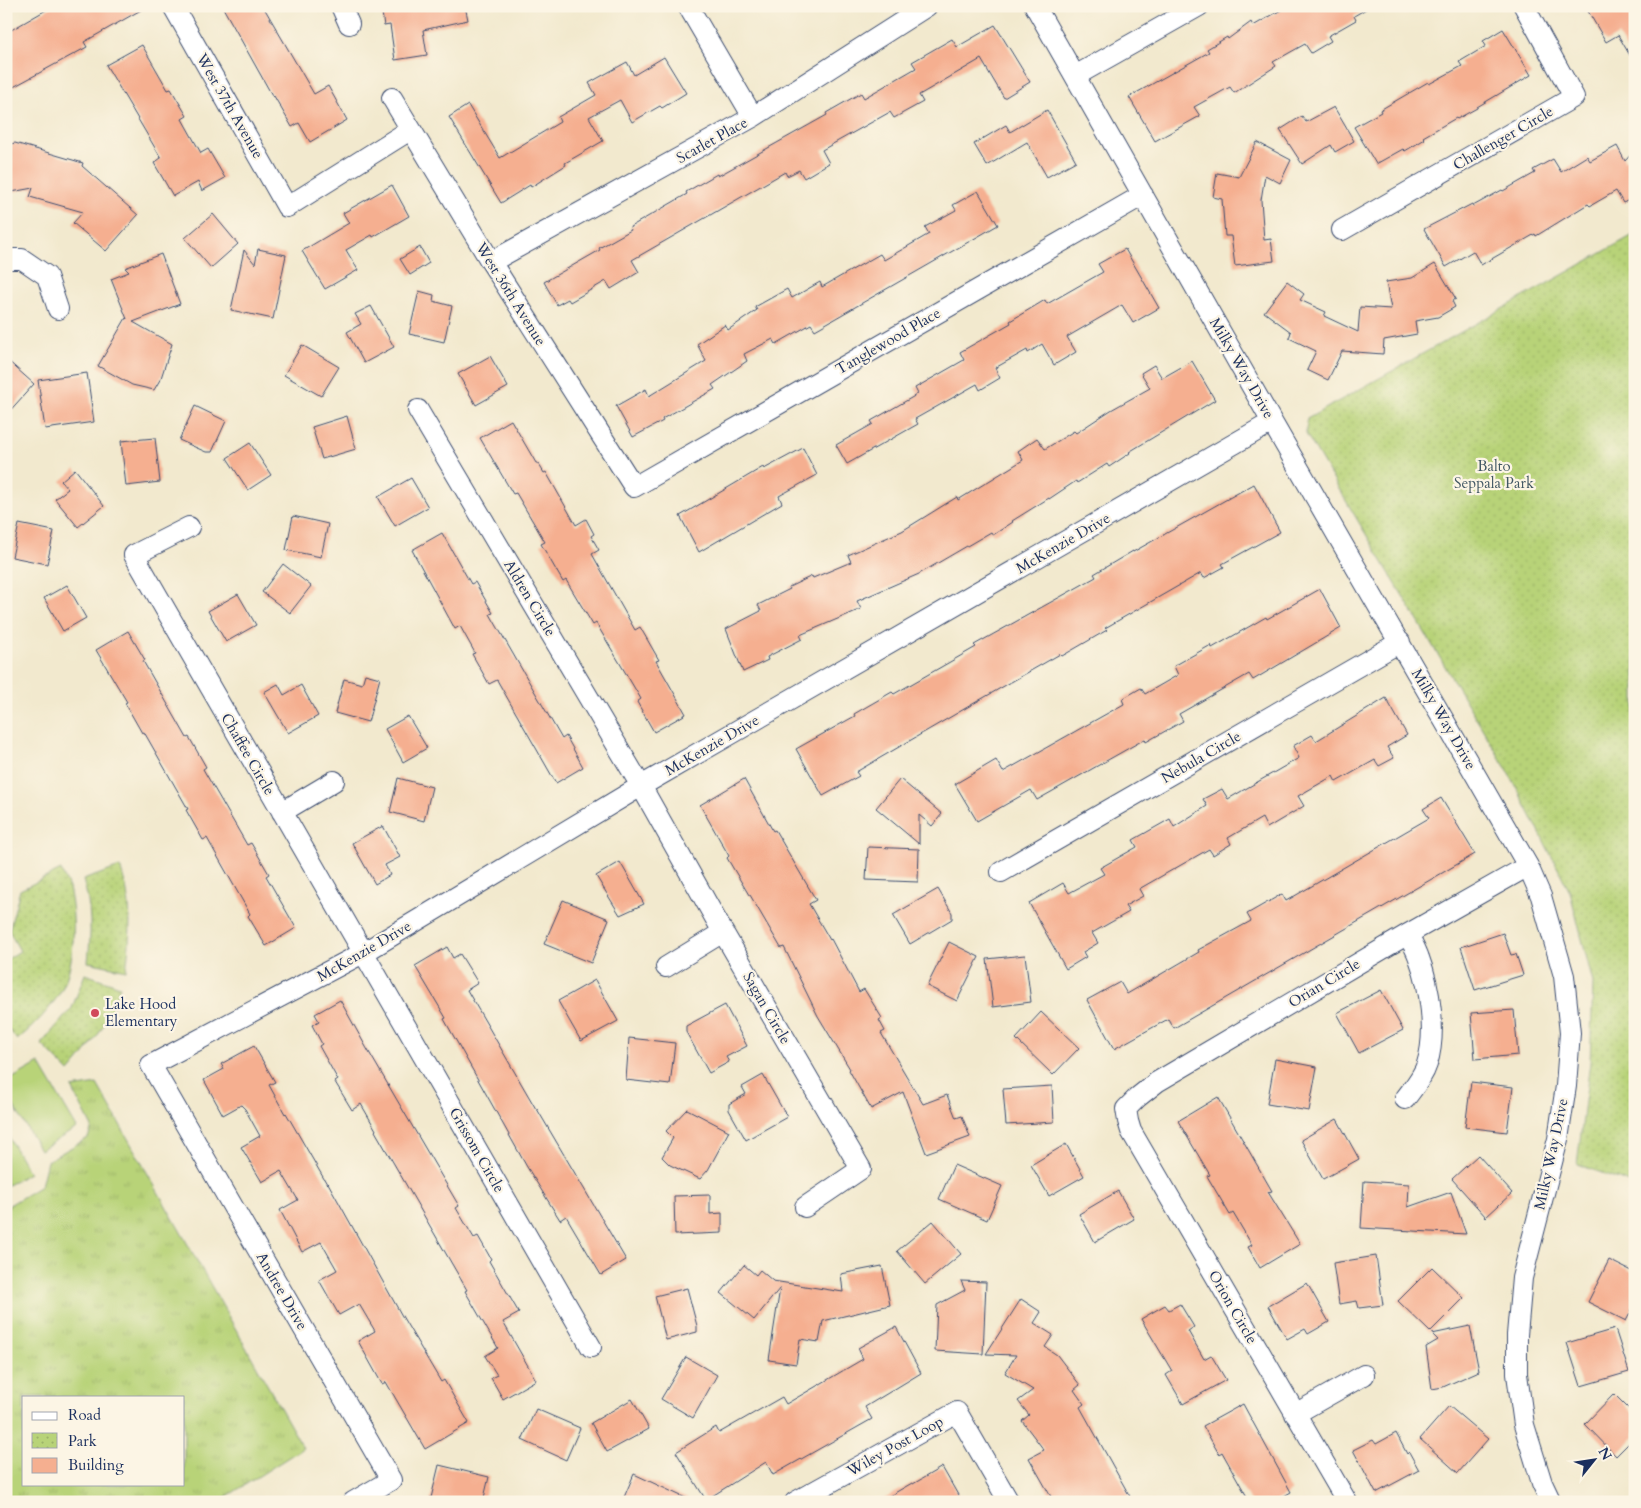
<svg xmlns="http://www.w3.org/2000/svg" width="1641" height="1508" viewBox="0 0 1641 1508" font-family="Cardo,serif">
<defs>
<pattern id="grass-tufts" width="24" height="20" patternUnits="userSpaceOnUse" patternTransform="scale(1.25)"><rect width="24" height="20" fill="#b8d378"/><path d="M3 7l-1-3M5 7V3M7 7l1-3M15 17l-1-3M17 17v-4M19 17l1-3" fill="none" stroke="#9eb56a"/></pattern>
<pattern id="park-dots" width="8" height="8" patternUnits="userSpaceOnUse" patternTransform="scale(1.25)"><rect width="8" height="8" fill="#b8d378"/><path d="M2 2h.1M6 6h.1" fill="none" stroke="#9eb56a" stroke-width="1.8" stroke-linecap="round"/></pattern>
</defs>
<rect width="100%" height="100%" fill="#fcf5e5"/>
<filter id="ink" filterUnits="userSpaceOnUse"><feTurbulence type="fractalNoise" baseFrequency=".02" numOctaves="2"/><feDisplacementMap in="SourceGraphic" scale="10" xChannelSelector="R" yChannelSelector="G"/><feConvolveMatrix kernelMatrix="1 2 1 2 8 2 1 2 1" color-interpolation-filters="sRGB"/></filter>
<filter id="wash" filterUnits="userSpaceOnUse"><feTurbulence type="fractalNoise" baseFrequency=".0096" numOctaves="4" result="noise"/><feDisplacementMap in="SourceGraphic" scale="20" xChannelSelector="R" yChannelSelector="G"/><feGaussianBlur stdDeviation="1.12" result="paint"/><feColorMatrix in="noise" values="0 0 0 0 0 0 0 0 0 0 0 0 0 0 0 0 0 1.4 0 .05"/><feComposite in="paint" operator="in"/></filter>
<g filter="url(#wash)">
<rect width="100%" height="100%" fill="#f2e9ce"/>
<path fill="url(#grass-tufts)" stroke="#6a816b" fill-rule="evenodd" d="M97 1084 303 1448 218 1502H6V1207L41 1186 47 1161 88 1138 92 1127 72 1088ZM24 1397H184V1484H24Z"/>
<path fill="url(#park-dots)" stroke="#6a816b" d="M1635 234V1185L1577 1164 1590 1062 1593 983 1570 892 1510 775 1306 434 1307 419Z
M120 867C133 901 131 935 126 970L88 962C91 931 92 910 83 880Z
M61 870C63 876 67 882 69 888 76 918 76 968 59 994 48 1012 33 1027 17 1040L6 1026V960L20 951 9 931 20 890Z
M85 974 120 986C111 1020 92 1046 69 1072L41 1044 72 1008Z"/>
<path fill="#b8d378" stroke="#6a816b" d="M39 1063 77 1128 40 1150 6 1093V1082Z
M6 1136H8L29 1173 6 1186Z"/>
<g id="blocks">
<path fill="#f5af90" d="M53 6H148L84 42 87 47 6 91V33Z
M222 6H263L314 94 328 86 347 120 310 142 299 123 292 127 274 96 273 97Z
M381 6H465L468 20 423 30 427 55 395 60 390 25 384 26Z
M1288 6H1371L1354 16 1356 20 1328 36 1331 41 1311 53 1305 44 1273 62 1276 66 1234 93 1230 87 1194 107 1200 116 1155 141 1129 97 1209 52 1207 49 1227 37 1228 39 1251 22 1253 26Z
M1585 6H1635V64L1618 35 1606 42Z
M995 25 1030 82 1004 98 981 59 919 95 923 102 894 118 890 112 822 150 829 163 804 178 799 170 787 176 785 172 632 260 639 272 611 289 606 281 570 302 568 299 557 305 544 282 600 250 599 248 631 230 630 227 687 194 686 192 717 174 718 176 827 115 826 113 861 93 864 98 916 68 912 62 952 39 957 47Z
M1503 29 1531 75 1477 107V108L1457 119 1456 118 1423 137 1425 139 1405 151 1403 149 1376 164 1354 127 1381 112 1380 110 1428 82 1429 84 1462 66 1459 62 1486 46 1483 41Z
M142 45 168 90 171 89 187 116 182 119 201 153 208 149 225 178 202 191 198 182 173 196 154 163 161 158 106 65Z
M664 57 686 93 662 108 660 106 632 122 620 100 589 117 603 141 565 163 566 165 531 187 530 185 501 203 449 117 468 105 500 158 560 122 558 117 596 95 589 83 627 62 634 75Z
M1334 107 1354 141 1335 152 1331 145 1302 164 1280 130 1302 116 1306 122Z
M1047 110 1076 161 1047 177 1027 142 987 166 974 144 1006 125 1010 132Z
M1257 142 1291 160 1280 183 1265 175 1261 200 1264 240 1271 239 1274 261 1235 266 1231 236H1225L1222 199 1213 197 1217 173 1239 177Z
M15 143 83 163 82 166 138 215 106 251 73 223 83 212 30 197 33 188 6 193V145Z
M1617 146 1625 161 1635 150V197L1623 203 1616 191 1590 206 1588 204 1536 236 1535 234 1481 265 1473 251 1446 267 1424 229 1472 204 1473 206 1502 190 1503 191 1535 173 1533 170 1553 159 1561 172 1587 156 1590 161Z
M392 185 409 216 373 237 372 235 346 250 358 270 325 289 302 251 349 223 343 213Z
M978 191 998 225 815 330 811 324 776 344 773 339 744 354 747 361 712 385 715 389 662 419 663 421 633 437 616 406 646 389 649 396 706 361 697 344 725 325 728 330 757 310 755 307 787 289 792 298 820 282 822 287 880 254 884 260 929 234 925 227 956 210 953 205Z
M213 214 238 244 211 268 185 238Z
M420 247 429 263 410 275 400 259Z
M258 249 286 255 273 319 231 310 244 250 255 264Z
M1125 249 1159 308 1133 323 1122 305 1067 337 1076 352 1054 365 1042 344 1028 353 1027 350 995 368 1000 378 980 390 977 384 915 419 918 424 847 464 836 445 873 424 871 421 918 394 915 388 964 360 960 352 1011 323 1010 321 1045 300 1047 304 1103 272 1098 264Z
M161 254 180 304 133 322 172 344 161 378 154 390 132 385 98 366 126 318 127 319 111 279 129 272 125 268Z
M1435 264 1456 299 1452 301 1455 307 1438 317 1415 321 1417 334 1384 340 1383 354 1342 351 1328 380 1307 370 1316 351 1289 338 1291 332 1264 312 1287 281 1304 294 1300 300 1326 312 1324 316 1358 332 1360 307 1391 309 1386 282 1412 278Z
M419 291 434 295 433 301 452 306 444 342 409 334Z
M371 306 394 347 364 363 347 332 361 324 355 314Z
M302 345 339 367 321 396 284 375Z
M490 356 508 387 476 405 458 374Z
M6 359 34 384 6 415Z
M1192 361 1215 400 1129 452 1130 453 1109 467 1107 464 1077 483 1076 481 1049 499V498L1012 521 1013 522 993 535 991 532 919 574 857 601 861 609 800 635 802 639 767 657 768 660 743 672 726 629 761 611 758 605 790 589 789 587 812 576 813 578 851 562 848 555 902 531 957 497 958 500 1023 460 1018 451 1037 438 1045 449 1074 431 1076 433 1111 410 1150 388 1141 373 1154 365 1162 378Z
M87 373 94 422 45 429 38 380Z
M195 406 226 421 212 452H206L179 440Z
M347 416 356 449 322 459 312 427Z
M511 420 536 463H538L544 473 546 472 576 525 586 519 594 534 591 536 599 550 592 554 635 630 640 627 659 660 656 661 686 714 654 732 637 702 641 699 596 623 593 625 566 580 563 582 541 544 545 542 516 493 513 494 480 438Z
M155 438 160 482 126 486 121 441Z
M250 443 271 475 248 490 227 458Z
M803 448 817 475 779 496 782 503 699 552 680 516 763 467 764 469Z
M75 469 104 506 78 527 55 499 68 489 61 481Z
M411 478 428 507 395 526 378 497Z
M1254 484 1280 532 1222 564 1224 567 1204 578 1201 573 1105 628 1107 630 1062 656 1060 654 978 701 856 772 859 776 823 796 796 749 855 716 854 714 892 692 894 694 976 647 974 645 1096 577 1094 574 1133 551V552Z
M293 516 328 524 321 557 286 550Z
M19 524 54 531 47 564 12 557Z
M442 533 471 584 475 582 493 613 490 614 562 739 566 736 583 767 556 783 497 680 489 684 472 654 475 653 460 626 455 629 412 550Z
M283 564 311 586 290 613 262 592Z
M67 585 86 618 63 631 44 598Z
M1320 589 1341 628 1253 680 1249 674 1179 714 1183 721 1146 742 1145 739 1037 800 1031 790 977 821 955 784 996 760 1003 772 1124 704 1122 699 1141 688 1145 694 1178 675 1174 666 1211 645 1212 648 1266 617 1267 619Z
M238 594 256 625 226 642 208 611Z
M128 631 145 660 143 661 187 738 189 737 206 767 203 769 247 845 251 843 269 874 266 876 296 928 266 946 248 916 250 914 207 838 203 840 186 810 188 809 144 732 142 733 125 703 127 702 96 650Z
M365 674 380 678 368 722 335 713 344 679 362 684Z
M278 684 284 695 301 685 318 716 288 733 264 692Z
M1386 698 1407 735 1387 747 1394 758 1379 766 1375 760 1336 782 1333 776 1298 796 1304 806 1267 828 1262 818 1228 838 1231 844 1213 855 1209 849 1139 889 1143 896 1125 906 1129 912 1092 933 1098 943 1083 952 1086 957 1066 969 1029 903 1063 883 1069 893 1104 874 1100 868 1137 847 1133 840 1170 819 1174 827 1207 806 1203 799 1222 789 1228 799 1299 758 1293 746 1312 735 1316 741Z
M408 716 427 748 403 762 385 729Z
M398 778 432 787 424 821 390 812Z
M744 779 773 831 775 830 816 900 809 904 830 940 831 939 859 992 864 989 882 1018 879 1020 885 1031 881 1033 923 1104 947 1095 956 1118 962 1116 970 1137 926 1153 903 1092 871 1109 849 1070 850 1069 818 1016 784 947 781 948 750 895H749L727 858 729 856 700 805Z
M900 779 942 814 932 826 919 815V844L876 808Z
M1441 798 1475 854 1174 1028 1168 1019 1114 1049 1087 1000 1120 982 1127 994 1199 952 1198 950 1251 921 1247 914 1282 894 1286 901 1429 818 1423 809Z
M383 826 400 857 385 865 390 875 375 884 352 843Z
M868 847 919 849 918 882 866 880Z
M620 862 644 904 620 915 596 876Z
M938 889 952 913V919L910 944 893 915Z
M563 900 609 919 591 963 544 944Z
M1503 933 1511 955 1516 954 1523 975 1475 990 1461 947Z
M949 942 979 957 957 1001 927 986Z
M447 947 453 958 460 954 478 983 467 990 536 1109H537L626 1260 601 1275 566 1216 560 1220 527 1167 444 1019 446 1018 415 966Z
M1025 955 1031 1002 993 1007 987 959Z
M595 980 618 1021 581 1041 558 1001Z
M1381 990 1403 1030 1359 1053 1337 1013Z
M340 1000 366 1047 459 1206 456 1208 474 1238 478 1236 491 1259 489 1261 519 1313 503 1322 536 1380 503 1399 491 1378 497 1375 485 1356 498 1348 465 1291 467 1290 375 1131 376 1130 361 1104 352 1110 335 1082 338 1080 319 1046 322 1044 312 1025 319 1021 315 1014Z
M725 1005 747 1046 726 1057 729 1062 709 1073 686 1032V1026Z
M1514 1010 1518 1055 1475 1059 1471 1013Z
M1041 1012 1079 1048 1053 1075 1016 1039Z
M629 1038 675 1043 670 1085 626 1080Z
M254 1046 275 1082 269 1085 285 1114 286 1113 327 1184 328 1183 402 1316 441 1382 444 1380 469 1423 425 1449 386 1382 382 1384 358 1341 375 1331 359 1304 339 1315 319 1280 337 1270 321 1242 302 1252 280 1210 298 1200 281 1171 262 1182 241 1147 260 1136 245 1109 241 1105 223 1115 204 1080 224 1069 221 1064Z
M1275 1059 1317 1067 1309 1111 1267 1104Z
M763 1075 787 1117 746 1140 729 1110V1104L746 1094 742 1087Z
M1471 1082 1513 1087 1507 1132 1465 1127Z
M1052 1086 1054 1122 1006 1125 1003 1089Z
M1218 1097 1272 1191 1268 1192 1300 1244 1260 1268 1248 1247 1252 1245 1233 1213 1230 1215 1207 1176 1210 1175 1178 1121Z
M687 1109 729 1131 708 1170 700 1179 670 1165 662 1157 673 1138 666 1131Z
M1337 1119 1359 1159 1323 1179 1301 1140Z
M1066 1144 1084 1176 1049 1196 1031 1165Z
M1478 1155 1512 1193 1486 1217 1452 1179Z
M954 1165 1002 1186 987 1220 939 1199Z
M1364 1181 1409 1184 1408 1207 1451 1192 1466 1234 1361 1228Z
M1118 1191 1134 1219 1095 1242 1079 1214Z
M710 1195V1214L722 1213V1233L675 1235 674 1196Z
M933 1221 961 1254 925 1284 897 1251Z
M1376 1256 1383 1305 1359 1308 1357 1301 1339 1304 1333 1263Z
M1609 1260 1635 1273V1304L1626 1321 1588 1302Z
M744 1265 756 1275 760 1270 773 1281 843 1292 841 1274 882 1266 890 1305 823 1321 819 1342 800 1339 796 1364 769 1360 780 1288 754 1320 721 1293Z
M1432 1267 1464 1298 1430 1332 1398 1301Z
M961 1281 986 1282 983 1354 935 1351 937 1305 965 1290Z
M1307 1283 1329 1322 1308 1334 1305 1329 1287 1339 1268 1306Z
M687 1288 697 1326V1332L666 1340 655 1296Z
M1021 1299 1041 1312 1034 1323 1053 1335 1045 1347 1057 1355 1080 1385 1074 1390 1084 1404 1080 1407 1133 1502H1054L1029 1458 1044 1450 1022 1421 1029 1415 1018 1401 1033 1390 1005 1373 1016 1355 986 1354Z
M1180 1304 1194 1327 1188 1331 1204 1359 1211 1355 1226 1380 1183 1404 1166 1375 1172 1371 1141 1319 1165 1305 1169 1310Z
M1470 1326 1479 1371 1443 1387 1432 1389 1426 1347 1438 1340 1432 1334Z
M896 1327 921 1373 865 1407 872 1419 773 1475 766 1462 706 1500 676 1452 716 1427 719 1433 782 1397 786 1404 863 1359 858 1348Z
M1615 1329 1629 1372 1581 1386 1567 1343Z
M686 1357 717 1375 693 1418 661 1399Z
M1614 1394 1635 1415V1437L1616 1456 1585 1424Z
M632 1399 649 1429 607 1452 591 1423Z
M1243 1404 1291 1492 1274 1502H1250L1222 1452 1219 1454 1203 1426Z
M1449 1406 1488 1439 1458 1473 1420 1439Z
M536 1409 580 1428 566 1460 522 1440Z
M1396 1433 1407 1454 1409 1452 1419 1470 1376 1493 1353 1450 1373 1440 1376 1444Z
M439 1465 489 1477 483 1502H430Z
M942 1467 962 1502H879L912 1483 913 1484Z
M634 1474 694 1502H622Z"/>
</g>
</g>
<g filter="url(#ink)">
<use href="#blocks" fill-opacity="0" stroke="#3b4b6f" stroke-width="1"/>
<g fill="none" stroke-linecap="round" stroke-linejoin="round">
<defs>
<path id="street" d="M173 6 287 207 410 130
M341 6 349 24
M688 6 753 117
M1035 6 1272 422 1528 866 1541 896 1564 976 1570 1033 1566 1086 1558 1139 1522 1278 1517 1335V1374L1524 1425 1542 1483 1551 1502
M1075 76 1199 6
M392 98 491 262 634 487 1143 195
M1342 230 1574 97 1524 6
M6 259H22L47 276 58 309
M491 262 753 117 927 6
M418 410 641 786 723 932 861 1169 805 1207
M189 527 134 555 591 1347
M282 812 334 781
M1001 872 1400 642
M666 967 723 932
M1405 1099C1413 1088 1423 1077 1427 1064 1437 1033 1430 987 1419 958 1416 949 1411 941 1408 934
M1295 1414 1364 1375
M353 1502 391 1480 151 1065 363 953 641 786 1272 422
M795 1502 957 1412 1009 1502
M1347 1502 1131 1131 1128 1121 1126 1109 1138 1097 1157 1082 1408 934 1528 866"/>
</defs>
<use href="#street" stroke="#3b4b6f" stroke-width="22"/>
<use href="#street" stroke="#fff" stroke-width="20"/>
</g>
</g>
<circle fill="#d1495b" stroke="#fcf5e5" stroke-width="2" cx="95" cy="1013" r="5"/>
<g text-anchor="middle" stroke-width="4.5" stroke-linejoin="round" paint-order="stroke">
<g font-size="15" fill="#1b2f5e" stroke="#fcf5e5">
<text transform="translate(230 106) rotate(60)" y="5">West 37th Avenue</text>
<text transform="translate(1503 138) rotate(-30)" y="5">Challenger Circle</text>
<text transform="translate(712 140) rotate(-29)" y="5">Scarlet Place</text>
<text transform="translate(511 294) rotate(58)" y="5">West 36th Avenue</text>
<text transform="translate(888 341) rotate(-30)" y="5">Tanglewood Place</text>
<text transform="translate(1242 368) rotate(60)" y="5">Milky Way Drive</text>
<text transform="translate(1063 543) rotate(-30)" y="5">McKenzie Drive</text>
<text transform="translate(530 598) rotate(59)" y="5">Aldren Circle</text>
<text transform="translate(1444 719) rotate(60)" y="5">Milky Way Drive</text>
<text transform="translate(712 745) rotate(-30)" y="5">McKenzie Drive</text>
<text transform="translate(248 754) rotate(60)" y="5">Chaffee Circle</text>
<text transform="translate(1201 757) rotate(-30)" y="5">Nebula Circle</text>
<text transform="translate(364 951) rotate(-30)" y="5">McKenzie Drive</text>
<text transform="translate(1324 983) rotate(-31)" y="5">Orian Circle</text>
<text transform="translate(767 1008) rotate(60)" y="5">Sagan Circle</text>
<text transform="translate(477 1150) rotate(60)" y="5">Grissom Circle</text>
<text transform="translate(1551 1154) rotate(-78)" y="5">Milky Way Drive</text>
<text transform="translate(282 1291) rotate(60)" y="5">Andree Drive</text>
<text transform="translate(1233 1307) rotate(60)" y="5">Orion Circle</text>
<text transform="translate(895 1446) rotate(-29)" y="5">Wiley Post Loop</text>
</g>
<g font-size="15" fill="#425864" stroke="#fcf5e5">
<text x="1494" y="471">Balto<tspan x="1494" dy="17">Seppala Park</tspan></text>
</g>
<g font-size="15" fill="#1b2f5e" stroke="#fcf5e5" text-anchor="start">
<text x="105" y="1009">Lake Hood<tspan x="105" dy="17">Elementary</tspan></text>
</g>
</g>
<rect width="1641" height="1508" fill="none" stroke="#fcf5e5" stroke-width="25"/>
<rect x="22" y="1396" width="162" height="90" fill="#fcf5e5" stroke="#a2a6af"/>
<rect x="32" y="1412" width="25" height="8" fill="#ffffff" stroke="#a2a6af"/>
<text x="68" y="1420" font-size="15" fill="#1b2f5e">Road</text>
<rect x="32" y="1433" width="25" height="15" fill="url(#park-dots)" stroke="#a2a6af"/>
<text x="68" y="1446" font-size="15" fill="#1b2f5e">Park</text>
<rect x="32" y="1458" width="25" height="15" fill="#f5af90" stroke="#a2a6af"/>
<text x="68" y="1470" font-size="15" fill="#1b2f5e">Building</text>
<g transform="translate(1594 1460) rotate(60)" stroke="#fcf5e5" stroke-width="4" paint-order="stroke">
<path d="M0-4L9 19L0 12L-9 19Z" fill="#1b2f5e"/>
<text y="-8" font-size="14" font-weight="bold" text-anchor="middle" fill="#1b2f5e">N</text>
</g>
</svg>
